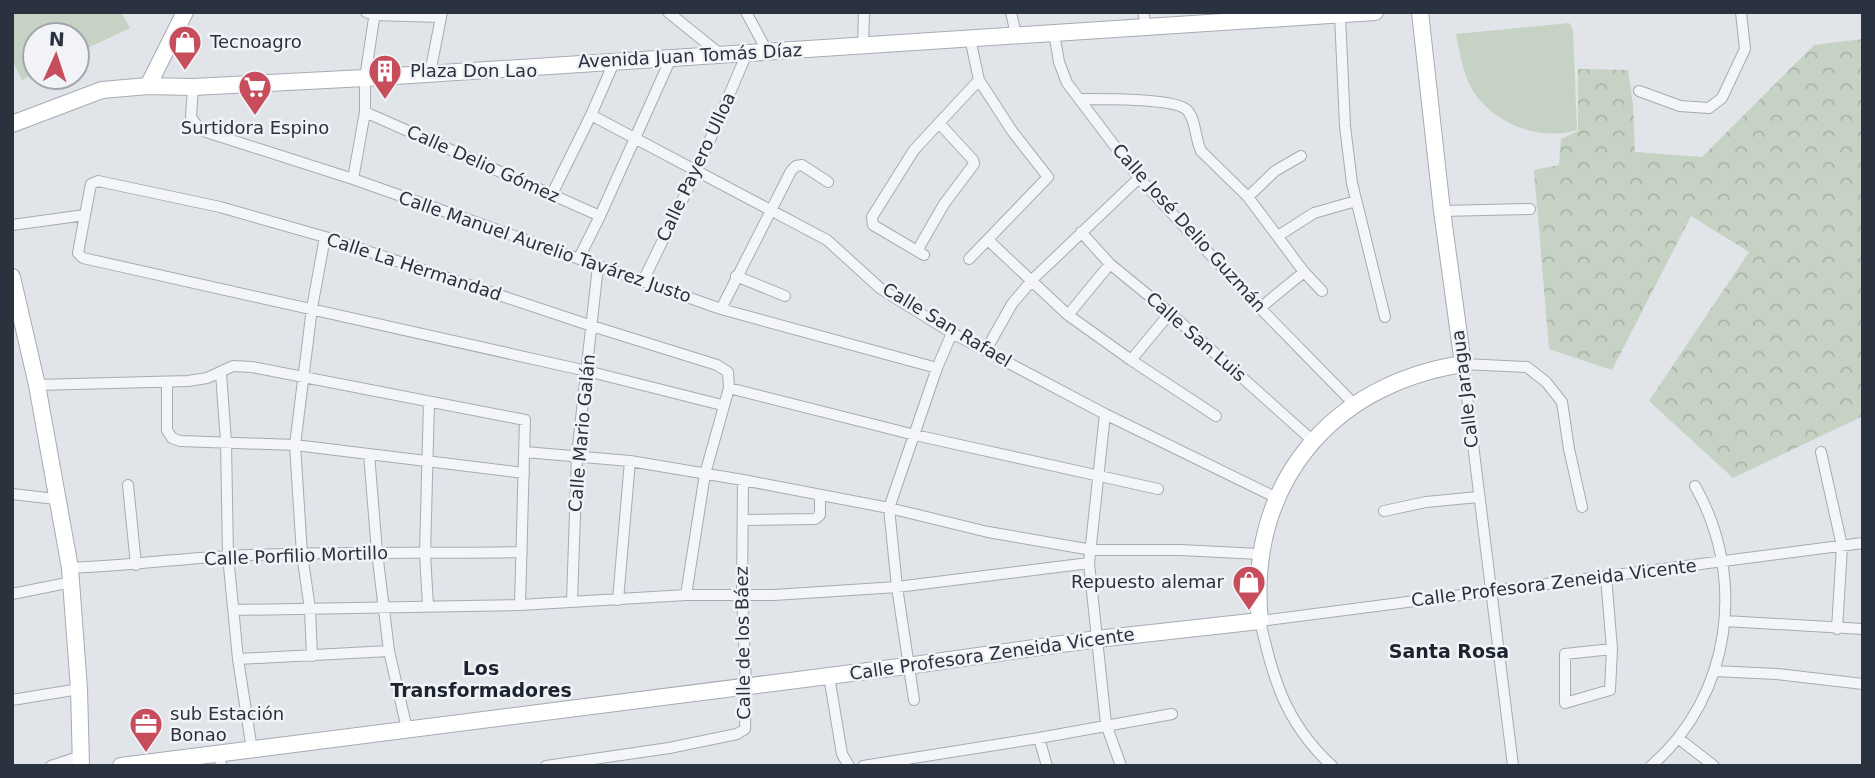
<svg xmlns="http://www.w3.org/2000/svg" width="1875" height="778" viewBox="0 0 1875 778" font-family="'DejaVu Sans',sans-serif">
<defs>
<pattern id="forest-crowns" width="20" height="18" patternUnits="userSpaceOnUse" patternTransform="scale(1.75)"><rect width="20" height="18" fill="#c6d2c3"/><path d="M2 6a3 3 0 1 1 6 0M12 15a3 3 0 1 1 6 0" fill="none" stroke="#aab5a9"/></pattern>
</defs>
<rect width="100%" height="100%" fill="#e1e4e9"/>
<path fill="url(#forest-crowns)" d="M1863 39V416L1733 478 1649 401 1749 252 1691 216 1612 370 1549 349 1534 170 1559 165 1561 139 1578 131V69L1628 70 1633 105 1635 152 1702 157 1814 45Z"/>
<path fill="#c6d2c3" d="M12 12H121L130 28 77 53V35H35V74L22 80 12 60Z
M1569 23 1573 30 1577 130C1542 141 1500 126 1477 97 1464 79 1460 55 1456 34Z"/>
<g fill="none" stroke-linecap="round" stroke-linejoin="round">
<defs>
<path id="street" d="M366 12 374 15 441 17
M668 12 720 54
M746 12 767 51
M1011 12 1016 35
M1143 12 1146 25
M1340 15 1345 126 1352 183 1385 317
M1054 33 1059 62 1067 83 1139 178 1260 308 1354 404
M863 45 864 12
M430 73 442 12
M193 87 191 117 200 130 353 179 721 309 937 368
M1639 91 1680 106 1709 108 1722 98 1745 49 1741 12
M1080 99C1099 99 1175 98 1187 110 1196 119 1195 139 1201 151L1248 197 1304 272 1322 291
M365 112 600 216
M591 115 827 240 881 289 952 333 1105 414 1277 498
M353 179 365 112V78L375 12
M552 194 591 115 615 60
M1248 197 1275 171 1301 156
M1442 211 1530 209
M85 215 78 253 83 258 587 371 722 405
M12 225 85 215 91 184 98 181 220 207 325 237 592 326 717 365 728 372 729 388 705 474 686 595
M1081 232 1110 264 1170 313 1313 441
M1278 236 1314 213 1356 201
M988 240 1068 315 1131 360 1216 416
M917 251 944 204 974 164 973 160 939 123
M924 255 873 225 872 217 914 150 979 80
M579 258 600 216 671 58
M969 259 1048 177 1012 131 979 80 970 38
M736 276 785 296
M643 281 697 170 747 53
M1260 308 1304 272
M721 309 791 171 796 166 802 165 828 182
M1068 315 1110 264
M986 350 1012 304 1033 279 1139 178
M1131 360 1170 313
M221 373 226 442 228 556 238 659 252 750
M167 382V430L172 438 180 441 295 445 524 473
M37 385 188 381 207 378 233 366 252 367 525 420 520 605
M729 388 915 435 1158 489
M1105 414 1089 563 1106 724 1121 766
M525 452 630 461 743 480 889 508 988 532 1092 550H1180L1260 554
M1821 452 1842 546 1837 629
M369 454 377 552 389 651 407 729
M128 485 136 565
M12 494 56 499
M1384 511 1426 502 1478 497
M743 520 815 519 820 515V495
M70 568C123 566 176 559 229 556 327 551 424 554 522 552
M1606 576 1612 649 1610 690 1565 703V654L1612 649
M12 594 72 582
M618 600 630 461
M572 601 577 455 598 266
M428 606 425 554 429 402
M233 610 520 605 686 595H774L897 587 1089 563
M1725 621 1863 629
M312 656 310 609 302 554 295 445 312 308 325 237
M238 659 389 651
M1714 671 1777 674 1863 684
M829 676 842 754 849 766
M12 700 79 689
M914 700 897 587 889 508 937 368 952 333
M1039 738 1047 766
M1678 738 1714 766
M220 754 221 766
M51 766 81 756
M546 766 669 748 737 734 745 729 746 686 742 594 743 480
M863 766 1039 738 1172 714
M1332 766C1285 722 1274 681 1260 621L1863 543
M1513 766 1463 364 1527 367 1546 382 1562 402 1569 449 1582 507
M1651 766C1732 696 1747 577 1695 486"/>
<path id="secondary" d="M148 86 185 12
M12 124 102 90 148 86 193 87 365 78 1375 12
M12 277 37 385 70 568 79 689 81 766
M121 766 907 666 1097 639 1260 621C1246 486 1330 384 1463 364L1442 211 1420 12"/>
</defs>
<use href="#street" stroke="#a6abb3" stroke-width="12"/>
<use href="#secondary" stroke="#a6abb3" stroke-width="18"/>
<use href="#street" stroke="#f4f5f8" stroke-width="10"/>
<use href="#secondary" stroke="#fff" stroke-width="16"/>
</g>
<defs>
<symbol id="shop-pin" viewBox="-11 -11 22 30"><path d="M0 17L-7.5 6A9.5 9.5 0 1 1 7.5 6Z" fill="#c74d5d" stroke="#f1f3f7"/><path d="M-5-2.5h2.3a2.7 3.5 0 0 1 5.4 0H5L5.5 6h-11ZM-1.5-2.5h3a1.5 2.3 0 0 0-3 0Z" fill="#fff"/></symbol>
<symbol id="building-pin" viewBox="-11 -11 22 30"><path d="M0 17L-7.5 6A9.5 9.5 0 1 1 7.5 6Z" fill="#c74d5d" stroke="#f1f3f7"/><path d="M-4-6H4V6H1V3H-1V6H-4ZM-2.5-4.3h1.7v1.8h-1.7ZM.8-4.3h1.7v1.8H.8ZM-2.5-1h1.7V.8h-1.7ZM.8-1h1.7V.8H.8Z" fill="#fff"/></symbol>
<symbol id="supermarket-pin" viewBox="-11 -11 22 30"><path d="M0 17L-7.5 6A9.5 9.5 0 1 1 7.5 6Z" fill="#c74d5d" stroke="#f1f3f7"/><path d="M-6-5.5h2.5l.6 2H6L4.5 2H-2.5L-4.4-4H-6ZM-1.5 3.2a1.3 1.3 0 1 0 .1 0ZM3 3.2a1.3 1.3 0 1 0 .1 0Z" fill="#fff"/></symbol>
<symbol id="office-pin" viewBox="-11 -11 22 30"><path d="M0 17L-7.5 6A9.5 9.5 0 1 1 7.5 6Z" fill="#c74d5d" stroke="#f1f3f7"/><path d="M-6-3h4V-5.5h4V-3h4V5H-6ZM-1-4.5V-3h2v-1.5ZM-6 0V1H6V0Z" fill="#fff"/></symbol>
</defs>
<g fill-rule="evenodd">
<use href="#shop-pin" x="166" y="23" width="38" height="52"/>
<use href="#building-pin" x="366" y="52" width="38" height="52"/>
<use href="#supermarket-pin" x="236" y="68" width="38" height="52"/>
<use href="#shop-pin" x="1230" y="563" width="38" height="52"/>
<use href="#office-pin" x="127" y="705" width="38" height="52"/>
</g>
<g text-anchor="middle" stroke-width="5" stroke-linejoin="round" paint-order="stroke">
<g font-size="18" fill="#2a3240" stroke="#f1f3f7" text-anchor="start">
<text x="210" y="48">Tecnoagro</text>
<text x="410" y="77">Plaza Don Lao</text>
<text x="255" y="134" text-anchor="middle">Surtidora Espino</text>
<text x="1224" y="588" text-anchor="end">Repuesto alemar</text>
<text x="170" y="720">sub Estación<tspan x="170" dy="21">Bonao</tspan></text>
</g>
<g font-size="18" fill="#2a3240" stroke="#f1f3f7">
<text transform="translate(690 56) rotate(-3)" y="6">Avenida Juan Tomás Díaz</text>
<text transform="translate(483 164) rotate(24)" y="6">Calle Delio Gómez</text>
<text transform="translate(696 167) rotate(-65)" y="6">Calle Payero Ulloa</text>
<text transform="translate(1189 228) rotate(48)" y="6">Calle José Delio Guzmán</text>
<text transform="translate(545 247) rotate(19)" y="6">Calle Manuel Aurelio Tavárez Justo</text>
<text transform="translate(414 267) rotate(18)" y="6">Calle La Hermandad</text>
<text transform="translate(947 325) rotate(31)" y="6">Calle San Rafael</text>
<text transform="translate(1196 337) rotate(41)" y="6">Calle San Luis</text>
<text transform="translate(1465 389) rotate(-97)" y="6">Calle Jaragua</text>
<text transform="translate(582 433) rotate(-85)" y="6">Calle Mario Galán</text>
<text transform="translate(296 556) rotate(-2)" y="6">Calle Porfilio Mortillo</text>
<text transform="translate(1554 583) rotate(-7)" y="6">Calle Profesora Zeneida Vicente</text>
<text transform="translate(743 643) rotate(-91)" y="6">Calle de los Báez</text>
<text transform="translate(992 654) rotate(-8)" y="6">Calle Profesora Zeneida Vicente</text>
</g>
<g font-size="19" font-weight="bold" fill="#1c2331" stroke="#f1f3f7">
<text x="1449" y="658">Santa Rosa</text>
<text x="481" y="675">Los<tspan x="481" dy="22">Transformadores</tspan></text>
</g>
</g>
<rect width="1875" height="778" fill="none" stroke="#2a3240" stroke-width="28"/>
<g transform="translate(56 56) rotate(3)"><circle r="33" fill="#f1f3f7" stroke="#a1a6ae" stroke-width="2"/>
<path d="M0-5L12 26L0 18L-12 26Z" fill="#c74d5d"/>
<text y="-10" font-size="19" font-weight="bold" text-anchor="middle" fill="#2a3240">N</text>
</g>
</svg>
